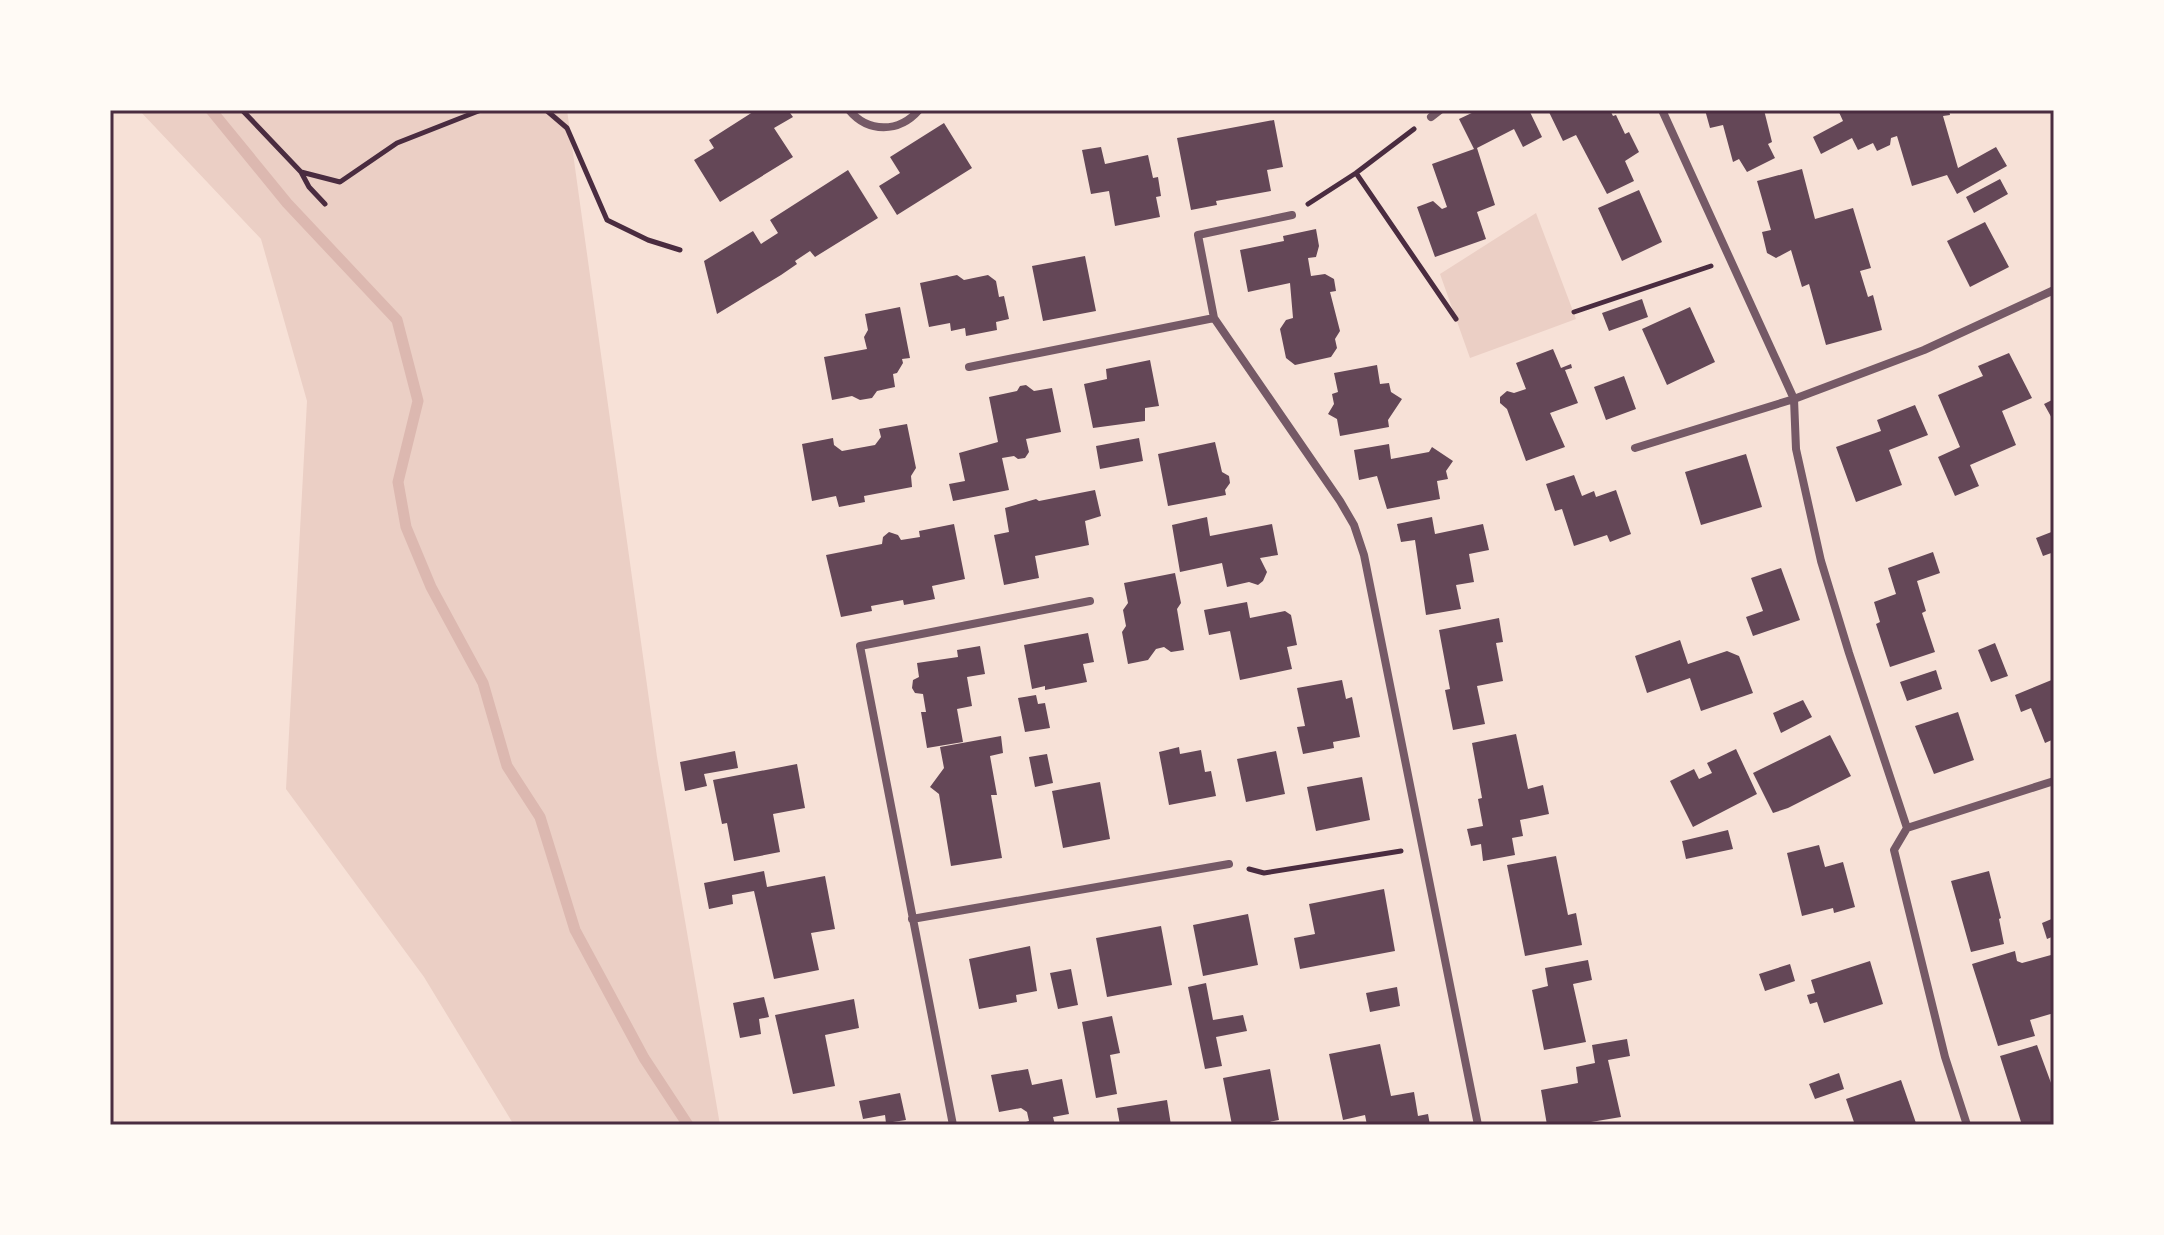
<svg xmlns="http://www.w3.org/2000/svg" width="2164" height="1235" viewBox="0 0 2164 1235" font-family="'Public Sans',sans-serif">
<rect width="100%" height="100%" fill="#f7e1d7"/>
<path fill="#ebcfc5" d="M139 110H567L657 757 720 1125H514L424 977 286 789 307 401 261 239Z
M1536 213 1576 319 1470 358 1440 274Z"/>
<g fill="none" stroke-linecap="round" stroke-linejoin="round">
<path stroke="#dcb8b0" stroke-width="11" d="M211 110 287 203 397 320 418 401 398 482 406 527 431 587 483 683 507 766 540 817 575 930 644 1058 688 1125"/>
</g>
<path fill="#644757" d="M756 110H788L793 117 774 128 793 157 720 202 694 160 714 148 709 140Z
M1478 110H1529L1542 137 1523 147 1514 129 1477 148 1495 205 1477 212 1486 239 1435 257 1417 207 1433 201 1442 209 1447 207 1432 164 1474 149 1459 119Z
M1548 110H1610L1613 116 1616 115 1625 134 1629 132 1639 152 1625 161 1634 181 1607 194 1576 135 1563 141Z
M1705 110H1764L1772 142 1768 144 1775 158 1747 172 1739 159 1733 162 1723 125 1710 128Z
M1838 110H1949L1950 115 1943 116 1958 168 1996 147 2007 166 1957 194 1947 175 1912 186 1897 136 1891 138 1890 145 1877 151 1873 143 1858 150 1852 138 1821 154 1813 137 1843 121Z
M1274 120 1283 167 1267 170 1271 191 1216 201 1217 205 1191 210 1177 138Z
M944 123 972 168 897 215 879 186 900 173 890 157Z
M1101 147 1105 164 1148 155 1153 178 1158 177 1161 196 1156 197 1160 217 1115 226 1109 191 1091 194 1082 150Z
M1802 169 1815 219 1853 208 1871 268 1860 271 1868 297 1873 295 1882 330 1826 345 1809 284 1802 287 1791 250 1776 258 1767 253 1762 232 1771 230 1757 181Z
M848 170 878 218 815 257 810 251 795 261 797 264 781 275 717 314 704 261 753 231 761 244 778 233 770 220Z
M2000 179 2008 194 1974 213 1966 197Z
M1639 190 1662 242 1622 261 1598 208Z
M1985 222 2009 267 1970 287 1947 241Z
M1316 229 1319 246 1316 257 1308 258 1311 276 1325 274 1334 279 1336 291 1330 292 1340 331 1335 339 1337 348 1331 357 1295 365 1286 358 1280 329 1286 320 1293 318 1290 283 1248 292 1240 250 1284 241 1283 236Z
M1085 256 1096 311 1043 321 1032 266Z
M957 275 964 280 988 275 996 281 999 297 1004 296 1009 319 996 322 997 330 966 336 965 328 951 331 950 323 929 327 920 283Z
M1642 299 1648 317 1609 331 1602 313Z
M900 307 910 358 902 359 903 363 897 373 893 374 895 387 877 391 872 398 860 400 852 396 832 400 824 357 867 349 864 337 868 330 865 314Z
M1690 307 1715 362 1667 385 1642 329Z
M1553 349 1561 368 1571 364 1572 368 1565 370 1578 403 1550 413 1565 447 1526 461 1507 409 1500 403V397L1507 391 1514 393 1526 389 1516 363Z
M2009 353 2032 398 2002 411 2016 445 1970 465 1979 486 1955 496 1938 457 1960 447 1938 395 1983 376 1978 366Z
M1150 360 1159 406 1145 408V421L1093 428 1084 384 1107 379 1106 369Z
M1377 365 1380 384 1389 383 1391 392 1402 399 1388 420 1389 427 1340 436 1337 419 1328 414 1334 404 1332 394 1338 392 1334 373Z
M1624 376 1636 409 1606 420 1594 387Z
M1026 385 1034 391 1052 388 1061 432 1026 439 1029 452 1025 458 1018 459 1014 456 1002 458 1009 490 953 501 949 484 965 481 959 453 998 442 989 397 1017 391 1020 386Z
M2054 399V422L2044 404Z
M1915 405 1928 435 1889 450 1902 485 1856 502 1836 447 1881 431 1877 420Z
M907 424 916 468 911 476 912 487 864 496 865 502 839 507 836 496 812 501 802 444 833 438 834 445 842 451 875 445 881 437 879 429Z
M1139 438 1143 461 1100 469 1096 446Z
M1215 442 1222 472 1229 476 1230 483 1225 490 1226 495 1168 506 1158 454Z
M1389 444 1391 459 1429 452 1432 447 1453 461 1446 471 1448 479 1437 481 1440 499 1387 509 1377 476 1359 480 1354 450Z
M1746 454 1762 507 1701 525 1685 472Z
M1574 475 1582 496 1594 491 1596 497 1616 490 1631 534 1610 542 1607 535 1574 546 1562 509 1555 511 1546 484Z
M1095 490 1101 516 1085 521 1089 545 1035 556 1039 578 1004 585 994 535 1009 532 1005 508 1036 499 1039 501Z
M1207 517 1210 536 1272 524 1278 555 1260 558 1267 572 1263 581 1258 585 1249 582 1227 587 1222 563 1180 572 1172 525Z
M1432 517 1435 534 1483 524 1489 550 1469 554 1474 582 1456 585 1461 609 1426 615 1415 540 1401 542 1397 524Z
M954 524 965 579 932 586 935 599 904 605 903 600 871 606 872 611 841 617 826 555 882 544 883 537 889 532 898 535 901 540 920 537 919 531Z
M2054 531V552L2043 556 2036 538Z
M1933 552 1940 573 1917 581 1926 611 1922 613 1935 652 1890 667 1876 624 1880 622 1874 602 1896 594 1888 568Z
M1781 568 1800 620 1753 636 1746 617 1763 611 1751 578Z
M1175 573 1181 603 1177 609 1184 650 1171 652 1164 647 1156 649 1148 660 1128 664 1122 632 1126 626 1123 610 1128 603 1124 583Z
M1247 602 1250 618 1285 611 1291 615 1297 645 1287 647 1292 669 1240 680 1230 631 1209 635 1204 610Z
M1499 618 1503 642 1496 643 1503 681 1477 686 1485 724 1453 730 1445 690 1450 689 1439 630Z
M1088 633 1094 662 1083 664 1087 682 1045 690V686L1032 689 1024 645Z
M1680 640 1688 664 1727 651 1739 656 1753 693 1701 711 1690 678 1647 693 1635 656Z
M1995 643 2008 676 1991 682 1978 650Z
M980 646 985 674 967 677 972 706 957 709 963 742 927 748 921 712H926L923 694 915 693 912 688 913 680 919 677 917 663 958 657 957 650Z
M1936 670 1942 689 1907 701 1900 682Z
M2054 679V739L2045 743 2031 708 2021 712 2015 695Z
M1342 680 1346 699 1352 697 1360 737 1333 742 1334 748 1303 754 1297 727 1305 726 1297 688Z
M1036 695 1038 704 1045 703 1050 728 1025 732 1018 698Z
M1803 700 1812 717 1781 733 1773 713Z
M1958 712 1974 760 1934 774 1915 726Z
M1516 734 1528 789 1543 785 1549 814 1520 820 1523 836 1512 838 1515 855 1483 861 1481 844 1471 846 1467 829 1483 826 1478 799 1482 798 1472 743Z
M1830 735 1851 776 1788 808 1773 813 1753 773Z
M1001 736 1003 753 990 756 997 795H991L1002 858 951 866 939 794 930 787 944 768 940 747Z
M1179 747 1180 754 1201 750 1205 772 1211 771 1216 796 1169 805 1159 752Z
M1736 749 1757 794 1693 827 1670 781 1694 769 1699 779 1712 773 1707 763Z
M735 751 738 768 704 774 707 786 685 791 680 762Z
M1276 751 1285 794 1246 802 1237 759Z
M1047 754 1053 783 1035 787 1029 757Z
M797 764 805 808 773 814 780 852 734 861 727 823 722 824 713 780Z
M1362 777 1370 820 1316 831 1307 787Z
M1100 782 1110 839 1063 848 1052 791Z
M1728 830 1733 849 1686 859 1682 841Z
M1819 845 1825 867 1843 862 1855 907 1834 913 1833 908 1802 916 1787 853Z
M1556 856 1568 915 1576 913 1582 945 1525 956 1507 865Z
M764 871 767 887 825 876 835 929 811 933 819 970 774 979 754 891 732 895 733 904 709 909 704 883Z
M1989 871 2001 918 1999 919 2004 944 1971 952 1951 881Z
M1384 889 1395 951 1300 969 1294 938 1315 934 1309 904Z
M1248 914 1258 965 1203 976 1193 925Z
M2054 918V936L2047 939 2042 923Z
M1161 926 1172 985 1107 997 1096 938Z
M1030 946 1037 991 1016 995 1017 1002 979 1009 969 959Z
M2015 951 2017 961 2022 963 2051 955 2054 965V1013L2030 1020 2035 1036 1998 1046 1972 964Z
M1588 960 1592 980 1573 984 1586 1042 1544 1050 1532 990 1548 986 1545 968Z
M1870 961 1883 1004 1824 1023 1817 1002 1810 1004 1807 995 1815 993 1811 980Z
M1790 964 1795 981 1765 991 1759 974Z
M1071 969 1078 1005 1058 1009 1050 973Z
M1206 983 1213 1020 1243 1015 1247 1031 1216 1037 1222 1066 1205 1069 1188 987Z
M1397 987 1400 1006 1370 1012 1366 993Z
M764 997 769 1017 759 1019 761 1034 740 1038 733 1003Z
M854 999 859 1028 825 1035 835 1086 793 1094 775 1015Z
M1112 1016 1120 1053 1110 1055 1117 1094 1096 1098 1082 1022Z
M1627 1039 1630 1056 1608 1060 1621 1117 1591 1122V1125H1547L1541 1090 1578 1083 1576 1067 1595 1063 1592 1045Z
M1380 1044 1391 1096 1414 1092 1418 1116 1428 1114 1430 1125H1367L1365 1115 1343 1120 1329 1054Z
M2037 1045 2054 1091V1125H2022L2000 1056Z
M1028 1069 1032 1085 1062 1079 1069 1114 1053 1117 1055 1125H1017L1029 1121 1027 1112 1021 1108 999 1112 991 1075Z
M1270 1069 1279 1120 1254 1125H1232L1223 1078Z
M1839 1073 1844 1089 1815 1099 1809 1084Z
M1901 1080 1916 1123 1855 1125 1846 1099Z
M900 1093 906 1120 886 1123 885 1115 863 1119 859 1101Z
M1167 1100 1171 1125H1120L1117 1108Z"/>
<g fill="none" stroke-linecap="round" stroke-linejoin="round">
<path stroke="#4a2c40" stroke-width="5" d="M242 110 301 172 309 187 325 204
M546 110 567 128 607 220 648 240 680 250
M301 172 340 182 397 143 481 110
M1356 173 1456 319
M1308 204 1356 173 1414 129
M1574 312 1711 266
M1249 869 1264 873 1401 851"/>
<path stroke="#755966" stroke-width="8" d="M849 110C868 133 899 133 919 110
M1662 110 1794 399 1796 449 1821 561 1849 653 1907 828
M1431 117 1440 110
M1214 318 1198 235 1292 215
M969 367 1214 318 1340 501 1354 525 1364 555 1478 1125
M1635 448 1794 399 1924 350 2054 290
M912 919 1229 864
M953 1125 860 646 1090 601
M1967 1125 1945 1057 1894 850 1907 828 2054 781"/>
</g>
<rect width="2164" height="1235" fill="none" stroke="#fffaf5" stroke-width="224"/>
<rect x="112" y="112" width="1940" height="1011" fill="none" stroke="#4a2c40" stroke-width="3"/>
</svg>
